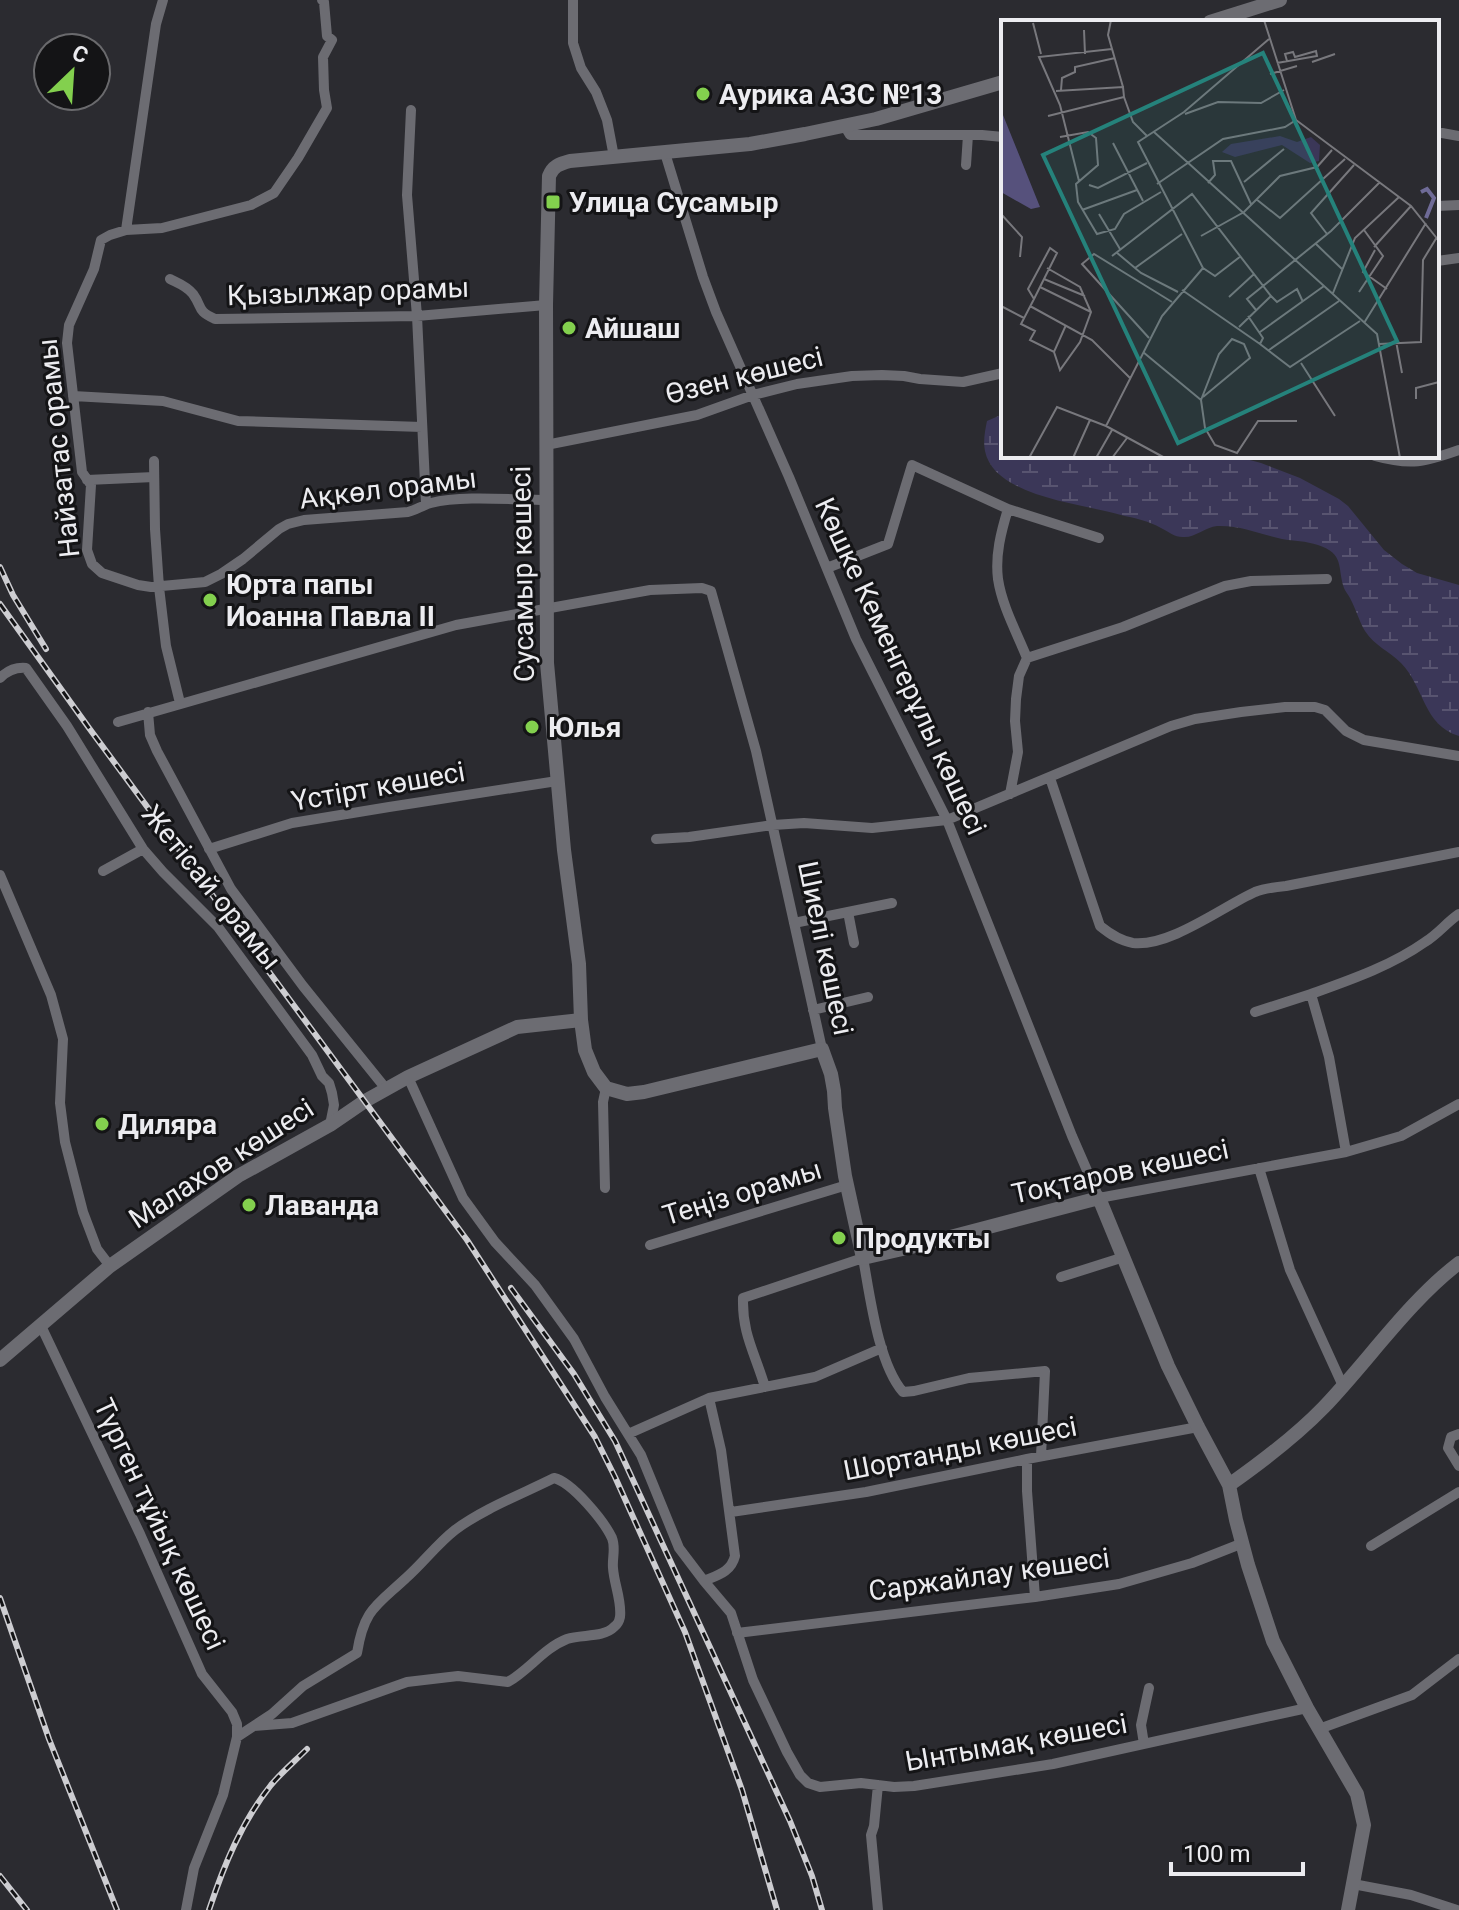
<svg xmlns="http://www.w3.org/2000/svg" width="1459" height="1910" viewBox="0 0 1459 1910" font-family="Roboto,sans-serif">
<defs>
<pattern id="wetland-marsh" width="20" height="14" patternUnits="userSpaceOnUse" patternTransform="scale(2)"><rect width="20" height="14" fill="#3b3758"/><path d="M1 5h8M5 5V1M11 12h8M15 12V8" fill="none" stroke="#585470"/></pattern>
</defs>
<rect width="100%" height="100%" fill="#2b2b30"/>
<path fill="url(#wetland-marsh)" d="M1003 414V456H1235L1261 463 1300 478 1339 499 1348 506 1384 550 1402 564 1417 573 1459 585V736C1423 725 1425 688 1401 663 1389 651 1375 646 1365 631 1359 621 1356 609 1350 598 1348 594 1345 591 1344 588 1337 567 1345 554 1318 545 1306 541 1294 541 1282 539 1260 534 1240 525 1217 526 1205 527 1195 538 1183 537 1174 537 1169 532 1161 528 1149 521 1134 518 1121 515 1084 504 994 497 985 451 983 441 985 431 987 421Z"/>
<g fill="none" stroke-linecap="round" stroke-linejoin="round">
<path stroke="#6c6c72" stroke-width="10" d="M322 0 324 2 327 36 332 40 323 57 324 90 327 108 298 158 274 193 251 205 162 228 126 230 110 235 101 240 94 269 69 325 67 343 82 472 91 485 87 550 92 564 102 573 138 585 151 587 205 582 221 574 243 559 279 529 288 524 304 520 408 512C416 510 423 505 431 503 462 495 514 500 547 500
M573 0V43L581 68 596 92 607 120 614 157
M411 110 407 195 417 316 426 504
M844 125 850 135H982L1003 137
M1442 133 1459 136
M665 153 703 277 716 312 789 477 856 639 947 820 1072 1136 1099 1198 1346 1152 1401 1136 1459 1104
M966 165 968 135
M1437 206 1459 205
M126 230 156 24 163 0
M1437 261 1459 258
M170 279C178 283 187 286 193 294 203 308 196 310 215 319L417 316 546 305
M73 396 163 401 238 421 422 427
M546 445 697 415 753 395 797 384 852 376 882 375 904 376 920 379 963 382 1003 373
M1375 456C1411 466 1425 462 1459 450
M154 461 155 529 159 587 166 646 180 703
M87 480 154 477
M1008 509 1099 538
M827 568 888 544 912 465 1008 509C1001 532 995 555 998 579 1002 606 1017 633 1027 658L1019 676 1016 699 1015 721 1018 752 1010 794
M1027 658 1123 627 1225 586 1251 581 1327 579
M0 678C7 671 15 667 26 668L67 726 143 849 163 872 218 927 312 1055 322 1076 329 1083 332 1093 334 1105 330 1125
M148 712 150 735 157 751 231 889 303 986 387 1090
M118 722 456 625 650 590 702 588 711 591 756 751 822 1049
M1050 778 1100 926C1110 934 1120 941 1133 943 1170 947 1222 907 1255 892 1265 888 1275 887 1286 886L1459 852
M656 839 689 837 773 825 804 823 872 828 947 820 1171 726 1195 719 1241 712 1285 707H1315L1325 710 1346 731 1364 740 1459 756
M209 849 292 823 389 807 557 781
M103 871 143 849
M0 875 51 995 63 1039 60 1103 65 1142 83 1212 97 1249 110 1266
M848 912 854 943
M794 923 892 903
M813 1010 868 997
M1255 1012 1311 994
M408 1077 463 1198 495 1242 535 1285 574 1339 605 1397 641 1455 679 1548 704 1581
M1346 1152 1329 1057 1311 994C1350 980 1391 966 1425 942 1438 934 1447 922 1459 914
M1259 1168 1290 1270 1343 1386
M605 1188 603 1102 606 1088
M650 1245 847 1185
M1061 1277 1124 1257
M41 1326 140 1534 202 1674 232 1712 237 1724V1737L223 1795 194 1868 186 1910
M765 1387C755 1353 742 1334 743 1298L863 1258C870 1296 878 1363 903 1392L914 1391 969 1378 1045 1371 1041 1456
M709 1398 721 1450 735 1556C731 1572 718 1575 704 1581L731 1613 753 1680 787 1752 800 1775 808 1783 820 1787 861 1783 894 1787 914 1786 1053 1764 1307 1708
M628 1434 709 1398 815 1377 882 1348
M1459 1434 1451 1437 1448 1448 1459 1466
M1027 1459V1491L1035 1597
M731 1512 866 1492 1027 1459 1198 1427
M1371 1546 1459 1492
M737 1633 1035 1597 1119 1584 1192 1563 1243 1543
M1319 1729 1412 1695 1459 1659
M237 1737 272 1714 303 1686 357 1653C364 1609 376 1606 406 1578 423 1563 437 1544 455 1530 483 1509 522 1494 554 1478 572 1482 604 1521 612 1538 616 1548 612 1558 613 1568 614 1584 622 1601 620 1617 619 1622 618 1624 614 1627 603 1638 582 1634 567 1639 544 1648 529 1670 508 1682L458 1676 407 1682 292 1723 254 1726
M1144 1744 1141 1725 1149 1688
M878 1785 874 1826 871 1835 878 1910
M1353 1884 1411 1895 1457 1910"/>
<path stroke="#6c6c72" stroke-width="14" d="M1210 22 1280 0
M1003 82 876 119 805 134 750 144 570 161C559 164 553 166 549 176L546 305 547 663 564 850 579 964 581 1020 585 1050 594 1072 606 1088 627 1094 644 1092 822 1049 831 1074 834 1091 835 1108 845 1176 863 1258 920 1245 1099 1198 1168 1366 1198 1427 1229 1485 1236 1520 1248 1565 1273 1641 1307 1708 1357 1794 1364 1825 1348 1910
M0 1360 110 1266 238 1176 330 1125 365 1101 408 1077 517 1027 581 1020
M1229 1485C1263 1461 1296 1436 1324 1407 1368 1361 1409 1301 1459 1263"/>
<defs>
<path id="rail" d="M0 567 13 595 46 649
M0 604 89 728 467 1240 595 1437 615 1477 685 1632 742 1790 777 1910
M511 1288 574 1374 615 1441 790 1821 812 1876 822 1910
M0 1598 49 1739 117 1910
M0 1876 27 1910
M209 1910C224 1865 241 1823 271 1785 282 1772 295 1761 307 1749"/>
</defs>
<use href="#rail" stroke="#cdcdd1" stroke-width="6"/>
<use href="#rail" stroke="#141416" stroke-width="3" stroke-dasharray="9" stroke-linecap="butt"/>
</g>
<g fill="#83d04e" stroke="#141416" stroke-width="3">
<circle cx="703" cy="94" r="8"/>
<rect x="545" y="194" width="16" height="16" rx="4"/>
<circle cx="569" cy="328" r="8"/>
<circle cx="210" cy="600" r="8"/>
<circle cx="532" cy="727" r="8"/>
<circle cx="102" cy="1124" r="8"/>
<circle cx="249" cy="1205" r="8"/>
<circle cx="839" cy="1238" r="8"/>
</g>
<g text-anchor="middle" stroke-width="6" stroke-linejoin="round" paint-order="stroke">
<g font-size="28" font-weight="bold" fill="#ececf0" stroke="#141416" text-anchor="start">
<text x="719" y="104">Аурика АЗС №13</text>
<text x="569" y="212">Улица Сусамыр</text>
<text x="585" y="338">Айшаш</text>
<text x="226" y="594">Юрта папы<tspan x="226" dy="32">Иоанна Павла II</tspan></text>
<text x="548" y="737">Юлья</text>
<text x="118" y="1134">Диляра</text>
<text x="265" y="1215">Лаванда</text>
<text x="855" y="1248">Продукты</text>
</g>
<g font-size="28" fill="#ececf0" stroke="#141416">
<text transform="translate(348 291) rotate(-2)" y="10">Қызылжар орамы</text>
<text transform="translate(744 375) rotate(-14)" y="10">Өзен көшесі</text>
<text transform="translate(58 448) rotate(-96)" y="10">Найзатас орамы</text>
<text transform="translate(388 488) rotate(-7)" y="10">Ақкөл орамы</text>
<text transform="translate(522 574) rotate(-91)" y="10">Сусамыр көшесі</text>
<text transform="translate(901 666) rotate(65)" y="10">Көшке Кеменгерұлы көшесі</text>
<text transform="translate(378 786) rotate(-10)" y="10">Үстірт көшесі</text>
<text transform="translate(212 887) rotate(51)" y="10">Жетісай орамы</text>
<text transform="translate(826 948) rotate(78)" y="10">Шиелі көшесі</text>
<text transform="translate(221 1163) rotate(-33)" y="10">Малахов көшесі</text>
<text transform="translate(1120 1171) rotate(-12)" y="10">Тоқтаров көшесі</text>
<text transform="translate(742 1192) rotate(-17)" y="10">Теңіз орамы</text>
<text transform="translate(960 1448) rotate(-11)" y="10">Шортанды көшесі</text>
<text transform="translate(160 1524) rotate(65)" y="10">Түрген тұйық көшесі</text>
<text transform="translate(989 1574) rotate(-8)" y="10">Саржайлау көшесі</text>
<text transform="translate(1016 1742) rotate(-10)" y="10">Ынтымақ көшесі</text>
</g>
</g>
<g transform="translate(1001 20)">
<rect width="438" height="438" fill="#2b2b30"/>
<path d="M0 90 6 105 39 187 30 189 0 172Z" fill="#56517c"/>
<path d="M279 116 296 122 310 117 319 125 318 141 309 143 281 125 234 137 221 132 230 124Z" fill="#3b3758"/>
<path fill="none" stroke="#6f6b97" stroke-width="4" d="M420 172 426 169 433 178 425 198"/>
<path fill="none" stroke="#78787d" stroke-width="2" d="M110 0 107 15 122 67M263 0 295 100 410 186 438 221M32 3 40 34M83 10 84 34M311 42 334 34M276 43 316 36 315 31 294 37 292 32 284 34 286 41M269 54 296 46M60 70 61 58 74 52V47L114 38M123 77 132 102 146 116M184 94 217 82 260 83 283 70M47 96 123 77 122 67 55 71M153 112 376 314 399 438M59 117 87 112 95 118 97 145 75 164 77 182 96 214 114 209 123 194 160 172M112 123 142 181M78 161 59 85 38 37 111 29M243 162 283 129M207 163 214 155 212 141H230L250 184M156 164 222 119 284 107 295 100M88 165 97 168 146 143M255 179 279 198 344 139M81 190 136 170M0 194 21 217 19 237M98 194 119 229M326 214 310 193 353 145M200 216 243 192 279 156 316 147 331 130M314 223 342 250M373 227 410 186M374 230 362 252 386 269M115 232 140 253 177 272M111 236 191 174 270 276 276 282 296 269 302 282M46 248 79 267 90 292 79 322 59 350 53 332M134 248 181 214M202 248 214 256 240 236M43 259 84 276M39 267 90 292M181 270 259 324M358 272 382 236 363 210M332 273 354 218 398 177M228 277 253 254M33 279 27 269 49 228 56 233 33 279 20 304 34 311 29 320 53 332 65 305M0 286 23 298M29 286 91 320 129 358M255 290 246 279 330 211 378 163M247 296 262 318 259 324 289 347 359 301M363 303 425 203M238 307 270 276M259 312 323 266M148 318 81 244 93 234 171 282M395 321 401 353M378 324 420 322 422 240 436 217M268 330 338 281M142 332 200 380M300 343 334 396M202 377 249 338 243 324 231 319 218 334 200 380 204 408 214 425 236 433 257 401H296M415 379V368L438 362M28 438 56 387 105 406M72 438 89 400M95 438 111 410M111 438 126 418M164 438 105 406 161 296 202 248 137 122 183 92 268 19"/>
<path fill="#25827b" fill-opacity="0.15" stroke="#25827b" stroke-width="4" d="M262 33 396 321 177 423 42 135Z"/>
<rect width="438" height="438" fill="none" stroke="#ececf0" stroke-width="4"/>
</g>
<g transform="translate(72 72) rotate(25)"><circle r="38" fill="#141416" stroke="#6a6a6d" stroke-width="2"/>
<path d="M0-6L14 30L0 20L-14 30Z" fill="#83d04e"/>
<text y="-12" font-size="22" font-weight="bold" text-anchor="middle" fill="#ececf0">С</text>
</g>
<path d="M1171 1862v12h132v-12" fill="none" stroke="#ececf0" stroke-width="4"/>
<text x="1183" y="1862" font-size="24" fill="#ececf0" stroke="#141416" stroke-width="6" paint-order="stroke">100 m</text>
</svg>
